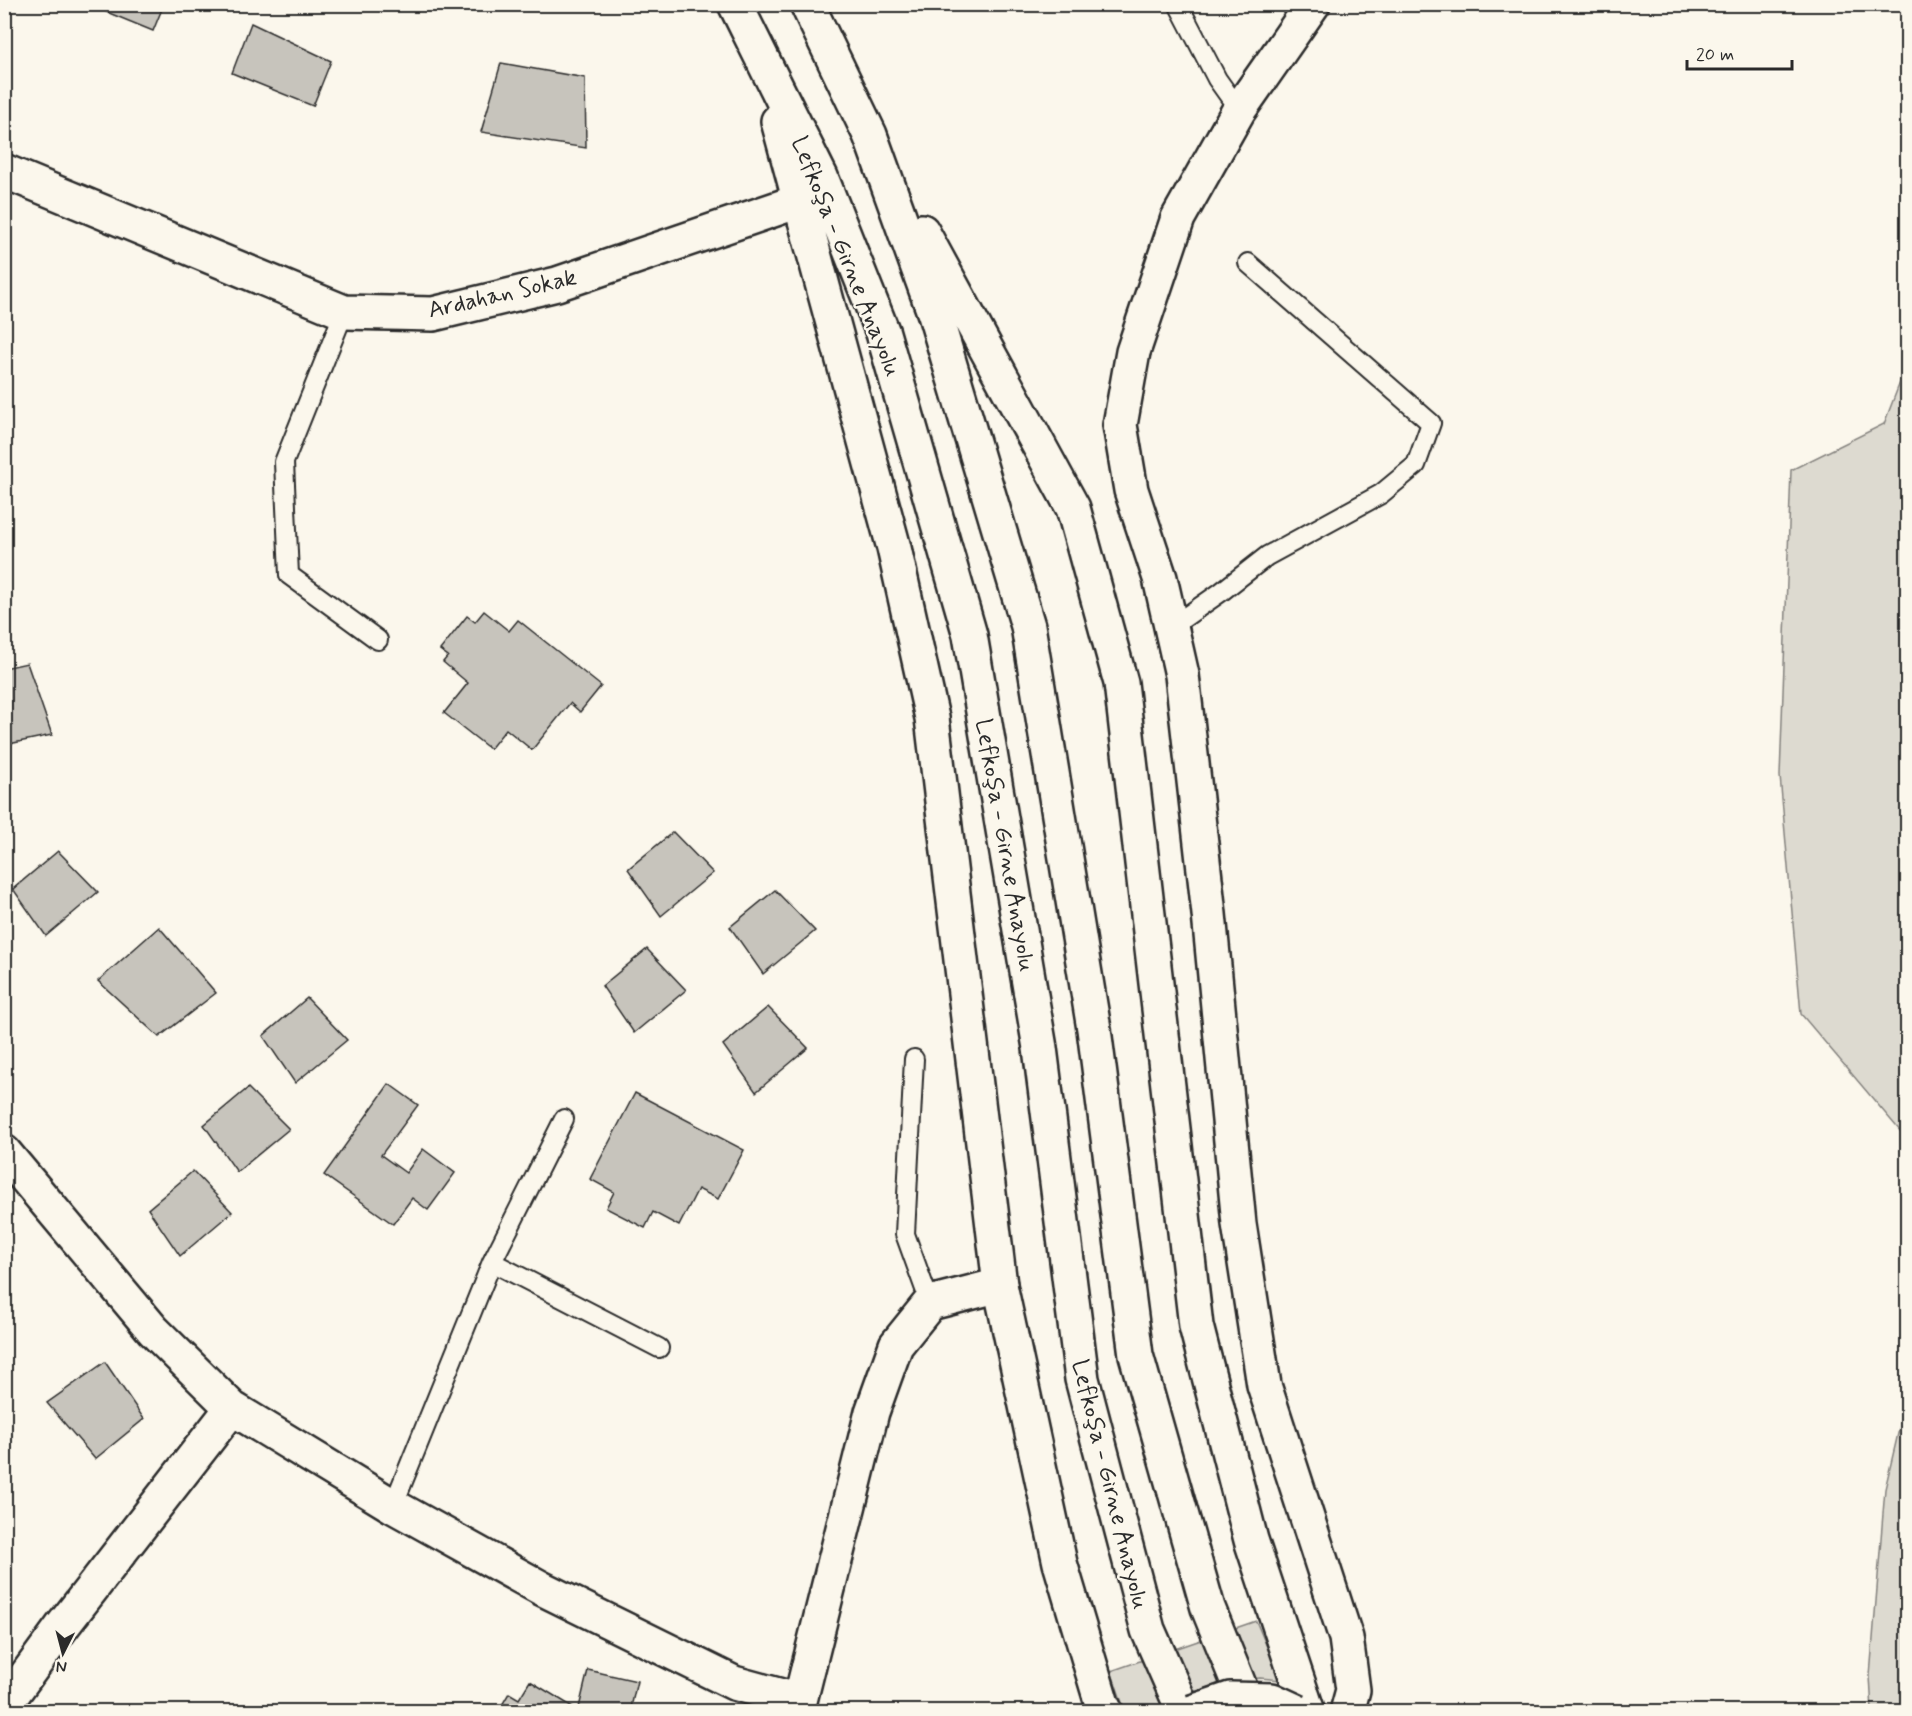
<svg xmlns="http://www.w3.org/2000/svg" width="1912" height="1716" viewBox="0 0 1912 1716" font-family="Mynerve,sans-serif">
<rect width="100%" height="100%" fill="#fbf7ec"/>
<filter id="ink" filterUnits="userSpaceOnUse"><feTurbulence type="fractalNoise" baseFrequency=".0167" numOctaves="2"/><feDisplacementMap in="SourceGraphic" scale="12" xChannelSelector="R" yChannelSelector="G"/><feConvolveMatrix kernelMatrix="1 2 1 2 8 2 1 2 1" color-interpolation-filters="sRGB"/></filter>
<g filter="url(#ink)">
<path fill="#dddad0" stroke="#84827e" stroke-width="1.5" d="M1907 364V1139L1801 1014 1780 776 1791 470 1884 424Z
M1907 1395V1711H1872L1870 1676 1885 1489Z
M1256 1621 1281 1680 1260 1678 1222 1682 1189 1695 1165 1711H1125L1111 1671Z"/>
<path fill="#c7c4bc" stroke="#2b2b2b" stroke-width="1.5" d="M87 4H164L153 31Z
M251 23 331 61 313 106 232 73Z
M501 63 585 78 586 148 481 132Z
M484 611 509 631 518 620 601 686 580 712 570 703 532 750 506 729 490 749 444 713 468 683 443 662 448 656 440 650 467 616 475 622Z
M27 663 52 735 4 745V668Z
M673 832 713 873 661 916 628 869Z
M58 851 98 892 46 936 13 889Z
M775 890 815 931 763 974 730 927Z
M159 927 216 993 159 1037 98 981Z
M647 949 686 990 634 1033 602 986Z
M307 998 347 1040 295 1083 263 1036Z
M768 1007 808 1048 756 1092 723 1045Z
M389 1084 418 1105 381 1155 406 1173 423 1149 455 1173 428 1210 412 1198 393 1224 324 1175Z
M248 1088 289 1129 237 1172 204 1125Z
M635 1093 744 1150 718 1199 698 1189 679 1226 653 1212 645 1228 606 1208 614 1192 590 1179Z
M193 1171 232 1212 180 1256 148 1209Z
M105 1362 144 1419 95 1459 47 1403Z
M588 1670 637 1681 630 1712H578Z
M530 1681 573 1707 570 1712H498L509 1693 519 1699Z"/>
<g fill="none" stroke-linecap="round" stroke-linejoin="round">
<defs>
<path id="lane" d="M1178 4 1217 79 1239 110
M344 312 284 462 289 575 378 640
M1171 627 1221 592 1267 556 1381 494 1416 465 1431 423 1248 263
M914 1059 905 1234 930 1303
M492 1262 659 1348
M393 1506 492 1262 564 1119"/>
<path id="street" d="M1313 4 1239 110 1178 218 1133 352 1120 425 1131 490 1160 578 1182 675 1209 914 1239 1224 1264 1385 1346 1638 1353 1690 1347 1712
M4 171 344 312 433 314 557 284 799 201
M4 1152 153 1330 232 1408 393 1506 541 1588 734 1683 800 1701
M4 1706 61 1628 232 1408
M794 1712 800 1701 872 1412 896 1345 930 1303 1000 1285"/>
<path id="highway" d="M735 4 821 177 883 333 970 635 1040 1048 1082 1379 1148 1630 1184 1712
M807 4 870 135 935 315 1028 626 1094 1029 1136 1355 1208 1608 1250 1712
M778 121 894 548 932 718 1000 1285 1060 1563 1102 1704 1106 1712
M922 231 1073 508 1121 683 1196 1326 1251 1540 1308 1712"/>
</defs>
<use href="#lane" stroke="#2b2b2b" stroke-width="22"/>
<use href="#street" stroke="#2b2b2b" stroke-width="38"/>
<use href="#highway" stroke="#2b2b2b" stroke-width="38"/>
<use href="#lane" stroke="#fbf7ec" stroke-width="18"/>
<use href="#street" stroke="#fbf7ec" stroke-width="33"/>
<use href="#highway" stroke="#fbf7ec" stroke-width="33"/>
<defs>
<path id="primary-bridge" d="M1192 1712 1230 1699 1272 1700 1298 1712"/>
</defs>
<use href="#primary-bridge" stroke="#2b2b2b" stroke-width="38" stroke-linecap="butt"/>
<use href="#primary-bridge" stroke="#fbf7ec" stroke-width="33"/>
</g>
</g>
<g text-anchor="middle" stroke-width="5" stroke-linejoin="round" paint-order="stroke">
<g font-size="24" fill="#2b2b2b" stroke="#fbf7ec">
<text transform="translate(847 256) rotate(68)" y="8">Lefkoşa - Girne Anayolu</text>
<text transform="translate(502 293) rotate(-13)" y="8">Ardahan Sokak</text>
<text transform="translate(1006 845) rotate(80)" y="8">Lefkoşa - Girne Anayolu</text>
<text transform="translate(1111 1484) rotate(76)" y="8">Lefkoşa - Girne Anayolu</text>
</g>
</g>
<rect width="1912" height="1716" fill="none" stroke="#fbf7ec" stroke-width="24"/>
<rect x="12" y="12" width="1888" height="1692" fill="none" stroke="#2b2b2b" stroke-width="2" filter="url(#ink)"/>
<g transform="translate(63 1653) rotate(186)" stroke="#fbf7ec" stroke-width="4.5" paint-order="stroke">
<path d="M0-4.5L10 22L0 15L-10 22Z" fill="#2b2b2b"/>
<text y="-9" font-size="16" font-weight="bold" text-anchor="middle" fill="#2b2b2b">N</text>
</g>
<path d="M1687 60v9h105v-9" fill="none" stroke="#2b2b2b" stroke-width="3"/>
<text x="1696" y="60" font-size="18" fill="#2b2b2b" stroke="#fbf7ec" stroke-width="4.5" paint-order="stroke">20 m</text>
</svg>
